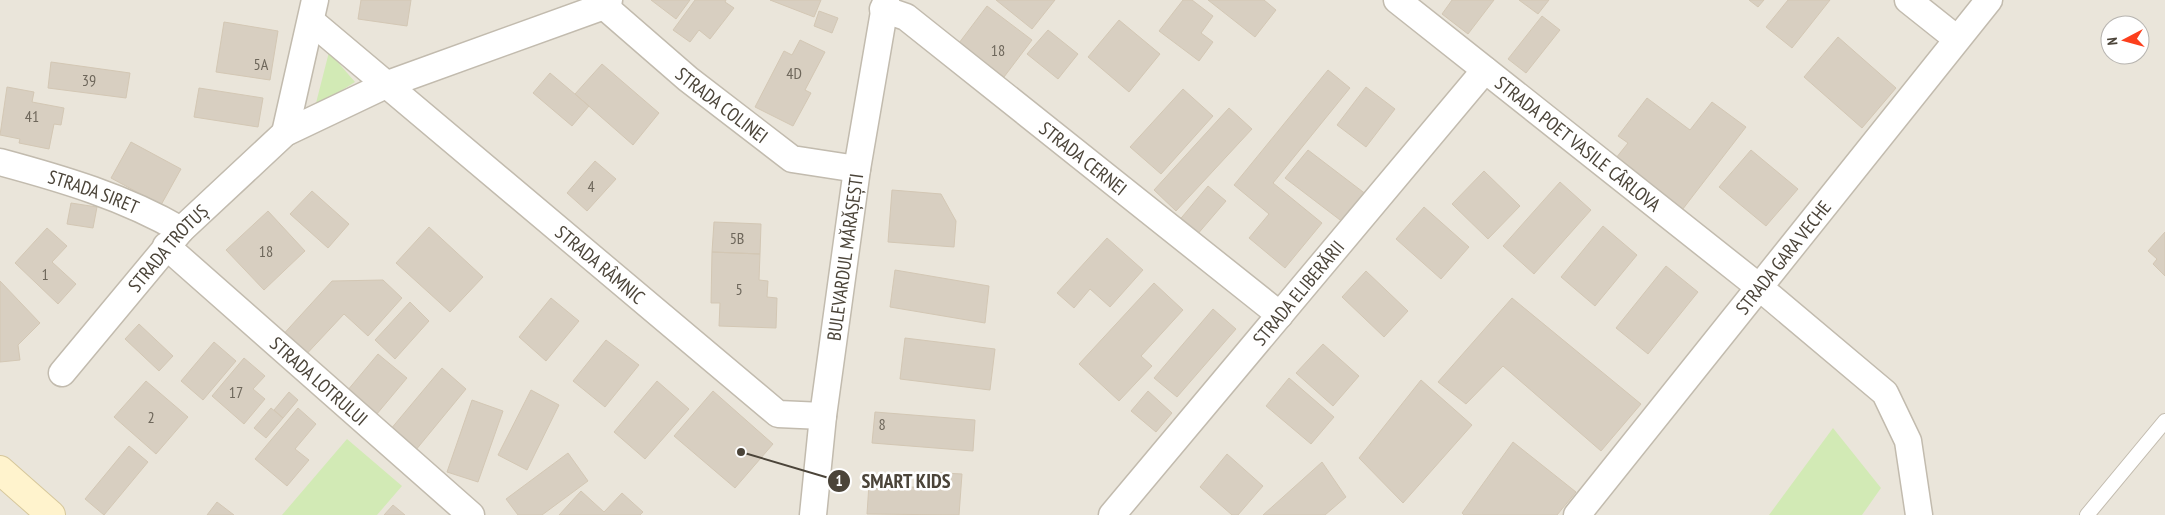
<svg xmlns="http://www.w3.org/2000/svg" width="2165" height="515" viewBox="0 0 2165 515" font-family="'PT Sans Narrow',sans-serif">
<rect width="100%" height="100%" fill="#f6f3ec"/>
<path fill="#eae5da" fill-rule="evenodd" d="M0 0H2165V515H0ZM2110 25H2140V55H2110Z"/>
<path fill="#d2eab5" d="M329 52 355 82 315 107Z
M1833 428 1881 488 1862 515H1769Z
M347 439 402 486 377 515H282Z"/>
<path fill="#d8cfc1" stroke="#d3c7b4" d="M361 0H411L407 26 358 19Z
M651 0H690L676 19Z
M695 0H726L725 2 734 8 710 39 699 30 690 42 673 30Z
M770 0H821L814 17Z
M996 0H1055L1032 29Z
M1183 0H1192L1213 16 1201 33 1213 42 1199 61 1159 31Z
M1208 0H1264L1276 10 1255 37Z
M1452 0H1494L1468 34 1442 14Z
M1519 0H1549L1538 14Z
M1749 0H1764L1758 7Z
M1788 0H1830L1792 48 1766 27Z
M987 6 1032 40 1004 77 959 43Z
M819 11 838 18 832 33 814 26Z
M1542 16 1560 30 1526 73 1508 59Z
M1119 20 1160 54 1129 92 1088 57Z
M224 22 278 31 270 80 216 72Z
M1048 30 1078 54 1058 79 1027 54Z
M1838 37 1896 88 1862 128 1804 77Z
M800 40 825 52 805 90 811 93 793 126 755 107 784 51 792 55Z
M51 62 130 73 126 98 48 88Z
M602 64 659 113 633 145 575 94Z
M1328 70 1350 88 1273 183 1322 223 1285 268 1249 238 1269 214 1234 185Z
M550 73 589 106 572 126 533 93Z
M7 87 34 92 32 102 64 108 61 125 54 124 49 149 19 143 20 139 0 135Z
M1366 87 1395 109 1366 147 1337 125Z
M199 88 263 98 258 127 194 117Z
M1183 89 1213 116 1161 174 1130 147Z
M1647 98 1690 130 1712 102 1746 127 1679 214 1612 163 1628 143 1618 136Z
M1229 108 1252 129 1176 211 1154 190Z
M131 142 181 169 161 205 111 178Z
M1308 150 1367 195 1344 223 1285 178Z
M1751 150 1798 189 1766 226 1719 187Z
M595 161 616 179 587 211 567 193Z
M1484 171 1520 206 1488 239 1452 204Z
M1560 182 1591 210 1534 274 1503 246Z
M1208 186 1226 201 1190 243 1172 229Z
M892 190 941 194 956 221 954 247 888 242Z
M312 191 349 224 328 248 290 214Z
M71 203 97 207 93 228 67 224Z
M1424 207 1469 247 1441 279 1396 239Z
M268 211 305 251 264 290 226 250Z
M714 222 761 224 760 254 712 252Z
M1603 226 1637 255 1595 306 1561 277Z
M429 227 483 277 450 312 396 263Z
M47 228 67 246 52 262 76 284 58 304 15 263Z
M2165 232V276L2153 264 2157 259 2148 251Z
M1107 238 1143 270 1110 307 1090 289 1074 308 1057 293Z
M712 252 760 254 759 280 768 281 767 297 777 298 776 328 719 326 720 303H711Z
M1666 266 1698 292 1648 354 1616 328Z
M895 270 989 286 985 323 890 307Z
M1366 271 1408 311 1384 337 1342 297Z
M383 280 402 298 368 336 344 314 301 360 279 339 332 281Z
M0 281 40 323 18 345 20 360 0 362Z
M1154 283 1183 310 1141 356 1152 366 1119 401 1079 364Z
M551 298 579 321 546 361 519 337Z
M1512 298 1641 404 1601 451 1503 366 1466 404 1438 382Z
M410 302 429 321 395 359 375 340Z
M1213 309 1236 329 1177 397 1154 378Z
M139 324 173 356 159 371 125 339Z
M905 338 995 349 990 390 900 379Z
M606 340 639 365 605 407 573 381Z
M214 342 236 361 203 400 181 381Z
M1323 344 1359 376 1333 406 1296 373Z
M378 354 407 378 371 421 342 397Z
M244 358 265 376 253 389 265 399 244 424 212 396Z
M442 368 466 389 415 451 390 430Z
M1289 378 1334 417 1311 444 1266 406Z
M1421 380 1472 425 1403 503 1359 458Z
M146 381 188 417 156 454 114 417Z
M657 381 689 409 645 459 614 432Z
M531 390 559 405 527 470 498 455Z
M713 391 773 444 735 488 674 436Z
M1148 391 1172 413 1156 432 1131 411Z
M289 392 298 400 283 418 274 410Z
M472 400 503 411 478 482 447 472Z
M271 408 283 418 266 438 254 428Z
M298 408 316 424 295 449 309 460 287 486 255 459Z
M875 412 975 420 973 451 872 443Z
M1513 442 1576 492 1557 515H1464L1462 513Z
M129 446 148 462 104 515 85 499Z
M568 453 588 481 542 515H518L506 499Z
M1227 454 1263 486 1238 515H1232L1200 487Z
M1322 462 1346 497 1325 515H1263Z
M926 472 962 474 959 515 867 514 869 484 925 488Z
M581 491 604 512 622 493 643 512 640 515H559Z
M217 502 234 515H207Z
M393 505 405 515H384Z"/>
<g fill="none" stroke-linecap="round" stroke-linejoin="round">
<defs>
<path id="lane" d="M2087 515 2165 421"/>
<g id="street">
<path id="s1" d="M1397 0 1759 287 1885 393 1908 441 1919 515"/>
<path d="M1908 0 1957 39"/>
<path id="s2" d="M604 6 688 79 792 159 857 169"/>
<path id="s3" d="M883 9 906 17 1280 315"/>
<path id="s4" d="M311 21 778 414 823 416"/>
<path d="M285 133 315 0"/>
<path id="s5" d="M0 162C63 179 124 197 181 230"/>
<path id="s6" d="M166 246 471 515"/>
<path id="s7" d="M62 373 181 230 285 133 388 84 604 6 609 0"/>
<path id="s8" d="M813 515 823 416 857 169 886 0"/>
<path id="s9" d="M1112 515 1485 70"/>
<path id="s10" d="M1577 515 1989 0"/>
</g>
<path id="secondary" d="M0 470 51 515"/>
</defs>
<use href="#lane" stroke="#c2bbae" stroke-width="16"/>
<use href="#street" stroke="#c2bbae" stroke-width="29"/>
<use href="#secondary" stroke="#d6c79b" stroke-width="30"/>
<use href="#lane" stroke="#fff" stroke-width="14"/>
<use href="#street" stroke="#fff" stroke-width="26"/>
<use href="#secondary" stroke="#fff3cd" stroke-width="28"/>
</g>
<g text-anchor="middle" stroke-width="5" stroke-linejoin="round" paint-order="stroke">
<g font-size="16" fill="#6e675b">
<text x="998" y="56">18</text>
<text x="261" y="70">5A</text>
<text x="794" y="79">4D</text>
<text x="89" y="86">39</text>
<text x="32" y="122">41</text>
<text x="591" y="192">4</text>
<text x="737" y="244">5B</text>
<text x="266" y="257">18</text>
<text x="45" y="280">1</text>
<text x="739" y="295">5</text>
<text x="236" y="398">17</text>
<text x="151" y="423">2</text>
<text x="882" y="430">8</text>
</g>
<g font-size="19" fill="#4b4439" stroke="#fff">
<text dy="7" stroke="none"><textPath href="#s2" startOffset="154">STRADA COLINEI</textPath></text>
<text dy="7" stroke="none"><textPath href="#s1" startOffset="231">STRADA POET VASILE CÂRLOVA</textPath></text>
<text dy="7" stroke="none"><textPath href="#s3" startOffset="251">STRADA CERNEI</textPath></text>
<text dy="7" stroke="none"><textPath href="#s5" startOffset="98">STRADA SIRET</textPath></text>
<text dy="7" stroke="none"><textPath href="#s7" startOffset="164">STRADA TROTUȘ</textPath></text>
<text dy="7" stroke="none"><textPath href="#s8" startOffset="260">BULEVARDUL MĂRĂȘEȘTI</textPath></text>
<text dy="7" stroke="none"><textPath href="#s10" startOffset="330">STRADA GARA VECHE</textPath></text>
<text dy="7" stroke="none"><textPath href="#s4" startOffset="378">STRADA RÂMNIC</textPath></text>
<text dy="7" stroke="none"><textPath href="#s9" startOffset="290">STRADA ELIBERĂRII</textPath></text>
<text dy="7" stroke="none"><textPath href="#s6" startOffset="204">STRADA LOTRULUI</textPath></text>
</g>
</g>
<path fill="none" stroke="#4b4439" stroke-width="2" d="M741 452L839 481"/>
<g fill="#4b4439" stroke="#fff" stroke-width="2">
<circle cx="741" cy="452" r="5"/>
<circle cx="839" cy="481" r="12"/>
</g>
<g font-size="15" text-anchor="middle" font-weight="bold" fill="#fff">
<text x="839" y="486">1</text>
</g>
<g font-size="20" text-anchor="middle" font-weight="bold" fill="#4b4439" stroke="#fff" stroke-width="5" stroke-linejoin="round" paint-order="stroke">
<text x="906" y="488">SMART KIDS</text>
</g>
<g transform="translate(2125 40) rotate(264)"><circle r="24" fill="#ffffff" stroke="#b7b4b0"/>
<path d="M0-4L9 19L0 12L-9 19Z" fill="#fc3f1d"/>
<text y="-8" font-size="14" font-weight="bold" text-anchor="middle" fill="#4b4439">N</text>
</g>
</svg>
